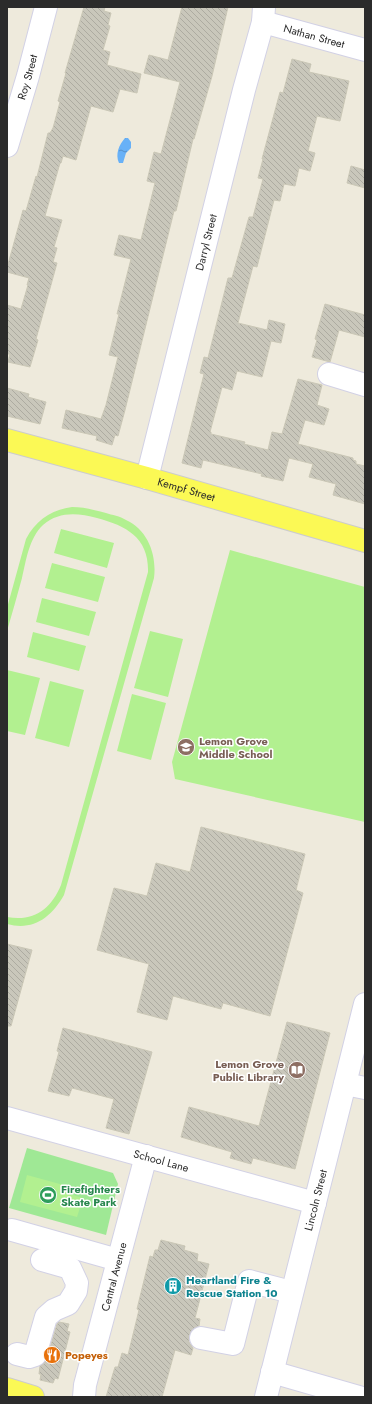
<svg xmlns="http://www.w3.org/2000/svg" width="372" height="1404" viewBox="0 0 372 1404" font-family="Jost,sans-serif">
<defs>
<pattern id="water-ripples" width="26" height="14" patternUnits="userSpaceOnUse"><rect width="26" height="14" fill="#68b1f7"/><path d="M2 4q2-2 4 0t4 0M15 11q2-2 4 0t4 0" fill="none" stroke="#5690c8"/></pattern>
<pattern id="building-back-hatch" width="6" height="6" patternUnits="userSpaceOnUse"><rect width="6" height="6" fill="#c9c7bb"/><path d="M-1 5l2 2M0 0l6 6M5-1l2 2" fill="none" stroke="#adaba1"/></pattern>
</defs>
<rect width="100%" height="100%" fill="#eeeadc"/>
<path fill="#9fe895" d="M27 1148 113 1173 118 1184 106 1235 9 1208Z"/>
<path fill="#b2f090" d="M72 507C84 507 94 510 106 513 112 515 120 516 126 520 148 530 157 555 154 578L64 895C51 918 33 931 7 924V917C34 922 51 909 61 885L148 572C149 538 127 526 97 518 78 513 59 511 43 525 29 538 26 561 22 578 17 596 12 614 7 631V608L26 539C36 520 51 510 72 507Z
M61 529 114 543 107 568 54 553Z
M230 550 365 587V822L175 779 172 762Z
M52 563 105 577 98 602 45 588Z
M42 598 96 612 89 636 36 622Z
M150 631 183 639 168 697 134 688Z
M33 632 86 646 79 671 27 657Z
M7 670 40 678 25 735 7 731Z
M50 681 84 690 69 747 35 738Z
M132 694 166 703 151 760 117 751Z
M27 1175 67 1186 66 1193 83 1198 77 1217 20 1202Z"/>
<path fill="url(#water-ripples)" d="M125 138H128L131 142V148L126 153 123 163H119C115 154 119 145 125 138Z"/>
<path fill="url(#building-back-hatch)" stroke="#cac7b6" d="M84 7H105L104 11 111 13 108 25 110 26 103 50 110 52 107 65 141 74 137 93 120 89 113 112 91 106 76 160 63 156 61 163H60L45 216 62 220 54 247 57 248 53 262 57 263 36 339 38 340 30 367 8 362 10 354H7V305L21 309 28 285H27L29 278 7 272V268L23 210 26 211 36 176 37 177 48 133H50L53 128 60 102 58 101 66 73H65Z
M182 7H228L212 76 194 139H193L176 211H174L125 410 118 436 115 435 112 445 96 440 97 436 62 428 66 410 101 419 106 405 118 357 109 355 119 314H117L131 259 114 255 119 235 141 240 155 183 147 181 154 152 161 154 180 82 144 73 149 55 168 60Z
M292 59 311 64 309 72 349 81 340 121 317 116 308 151 315 153 310 171 299 168 295 186 284 184 280 201 274 200 257 267 253 266 238 323 267 330 269 320 285 324 281 343 271 341 262 377 237 371 232 390 222 387 210 432H211V434L245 442 244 444 268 450 272 432 282 434 298 379 322 385 317 405 329 409 324 425 305 420 298 444 353 458V460L356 461V464L365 466V504L333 495 336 484 309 477 313 464 289 458 283 481 261 476 262 474 203 460 201 468 182 463 204 374 200 373 204 357 208 358 228 278H232L249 217H253L263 179 258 178 263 159H262L280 92 283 93Z
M351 166 365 170V188L347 183Z
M325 304 365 315V337L339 330 330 362 312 357 317 340 315 339Z
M7 388 29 394 28 397 46 402 40 424 7 416Z
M201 827 305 854 296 890 303 893 270 1016 223 1003 221 1009 173 996 167 1020 137 1012 149 964 97 950 114 888 147 896 156 863 190 872Z
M7 944 32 950 11 1026H7Z
M287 1022 330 1033 295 1169 253 1158 251 1164 230 1158 232 1152 181 1137 189 1107 259 1126Z
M63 1028 152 1052 129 1134 106 1128 114 1099 72 1088 69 1096 48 1091 59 1052 57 1051Z
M161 1240 185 1246 184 1250 198 1254 197 1261 209 1264 195 1318 200 1319 199 1326 192 1330 189 1336V1342L193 1348 191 1355 175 1350 162 1397H106L115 1367H118L122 1353 128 1355 139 1310 137 1309 150 1256 153 1257 155 1250H158Z
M59 1322 69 1324 67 1331 70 1332 58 1379 55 1378 53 1383 40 1380 41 1374H39L40 1366 44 1363 47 1358 57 1324Z"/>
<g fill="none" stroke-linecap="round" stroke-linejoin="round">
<defs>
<g id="minor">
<path id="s1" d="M263 22 365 50"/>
<path id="s2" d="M7 146 28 76 46 7"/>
<path d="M329 374 365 385"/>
<path id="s3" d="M147 478 244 90 263 22 264 7"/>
<path d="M345 1084 365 1088"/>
<path id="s4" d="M7 1118 315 1203"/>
<path d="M12 1230 118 1260"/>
<path d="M201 1338 233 1344 249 1281 291 1292"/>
<path d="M17 1354 29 1357 35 1355 46 1317 54 1310 68 1304 76 1291 77 1283 70 1268 42 1260"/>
<path d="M272 1372 359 1397"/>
<path id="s5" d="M84 1397 85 1385 146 1156"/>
<path id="s6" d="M266 1397 365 1004"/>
</g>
<g id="major">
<path id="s7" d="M7 440 147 478 365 541"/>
<path d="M7 1389 33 1397"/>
</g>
</defs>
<use href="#minor" stroke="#d2d1e5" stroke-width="24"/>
<use href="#major" stroke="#ccc" stroke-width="24"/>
<use href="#minor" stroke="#fff" stroke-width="22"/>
<use href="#major" stroke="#fbf955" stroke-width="22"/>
</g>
<defs>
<symbol id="school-disc" viewBox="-11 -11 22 22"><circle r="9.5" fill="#8d6e63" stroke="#fff"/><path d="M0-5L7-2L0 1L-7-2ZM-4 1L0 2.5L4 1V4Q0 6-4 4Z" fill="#fff"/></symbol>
<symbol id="library-disc" viewBox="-11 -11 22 22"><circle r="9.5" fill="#8d6e63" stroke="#fff"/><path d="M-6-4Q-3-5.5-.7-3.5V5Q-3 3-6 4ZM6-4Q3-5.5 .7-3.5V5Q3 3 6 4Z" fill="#fff"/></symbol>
<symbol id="stadium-disc" viewBox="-11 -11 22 22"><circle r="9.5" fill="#2e9e5b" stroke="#fff"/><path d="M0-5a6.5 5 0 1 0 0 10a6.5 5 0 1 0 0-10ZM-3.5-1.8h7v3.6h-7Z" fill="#fff"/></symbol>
<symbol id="building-disc" viewBox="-11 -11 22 22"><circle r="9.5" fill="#0f9aa8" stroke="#fff"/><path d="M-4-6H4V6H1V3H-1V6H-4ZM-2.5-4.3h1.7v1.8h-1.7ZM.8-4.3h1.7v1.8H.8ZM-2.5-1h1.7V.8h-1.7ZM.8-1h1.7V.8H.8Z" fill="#fff"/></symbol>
<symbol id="restaurant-disc" viewBox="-11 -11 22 22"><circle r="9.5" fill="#e8710a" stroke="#fff"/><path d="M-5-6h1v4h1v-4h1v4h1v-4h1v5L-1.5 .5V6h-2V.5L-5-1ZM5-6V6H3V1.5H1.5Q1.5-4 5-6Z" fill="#fff"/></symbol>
</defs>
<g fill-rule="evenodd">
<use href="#school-disc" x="176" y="737" width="20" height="20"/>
<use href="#library-disc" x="287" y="1060" width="20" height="20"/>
<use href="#stadium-disc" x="38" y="1185" width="20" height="20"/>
<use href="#building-disc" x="163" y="1276" width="20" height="20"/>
<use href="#restaurant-disc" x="42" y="1345" width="20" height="20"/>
</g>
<g text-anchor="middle" stroke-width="3" stroke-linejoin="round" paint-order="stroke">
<g font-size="11" fill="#2b2b2b" stroke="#fff">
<text dy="4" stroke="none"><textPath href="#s1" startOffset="53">Nathan Street</textPath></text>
<text dy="4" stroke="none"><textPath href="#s2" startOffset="72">Roy Street</textPath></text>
<text dy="4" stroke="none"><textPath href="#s3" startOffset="243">Darryl Street</textPath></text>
<text dy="4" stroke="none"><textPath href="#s7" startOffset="186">Kempf Street</textPath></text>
<text dy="4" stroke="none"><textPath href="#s4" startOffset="160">School Lane</textPath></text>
<text dy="4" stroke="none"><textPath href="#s6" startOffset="203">Lincoln Street</textPath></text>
<text dy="4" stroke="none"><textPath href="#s5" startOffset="124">Central Avenue</textPath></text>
</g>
<g font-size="11" font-weight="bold" fill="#785e54" stroke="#fff" text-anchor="start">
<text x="199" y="745">Lemon Grove<tspan x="199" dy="13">Middle School</tspan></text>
<text x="284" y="1068" text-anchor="end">Lemon Grove<tspan x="284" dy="13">Public Library</tspan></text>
</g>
<g font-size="11" font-weight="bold" fill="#27864d" stroke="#fff" text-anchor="start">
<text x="61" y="1193">Firefighters<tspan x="61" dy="13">Skate Park</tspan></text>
</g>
<g font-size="11" font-weight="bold" fill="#0d838f" stroke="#fff" text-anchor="start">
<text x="186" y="1284">Heartland Fire &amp;<tspan x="186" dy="13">Rescue Station 10</tspan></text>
</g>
<g font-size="11" font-weight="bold" fill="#c56008" stroke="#fff" text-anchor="start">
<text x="65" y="1359">Popeyes</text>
</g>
</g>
<rect width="372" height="1404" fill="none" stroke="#2b2b2b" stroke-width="16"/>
</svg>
